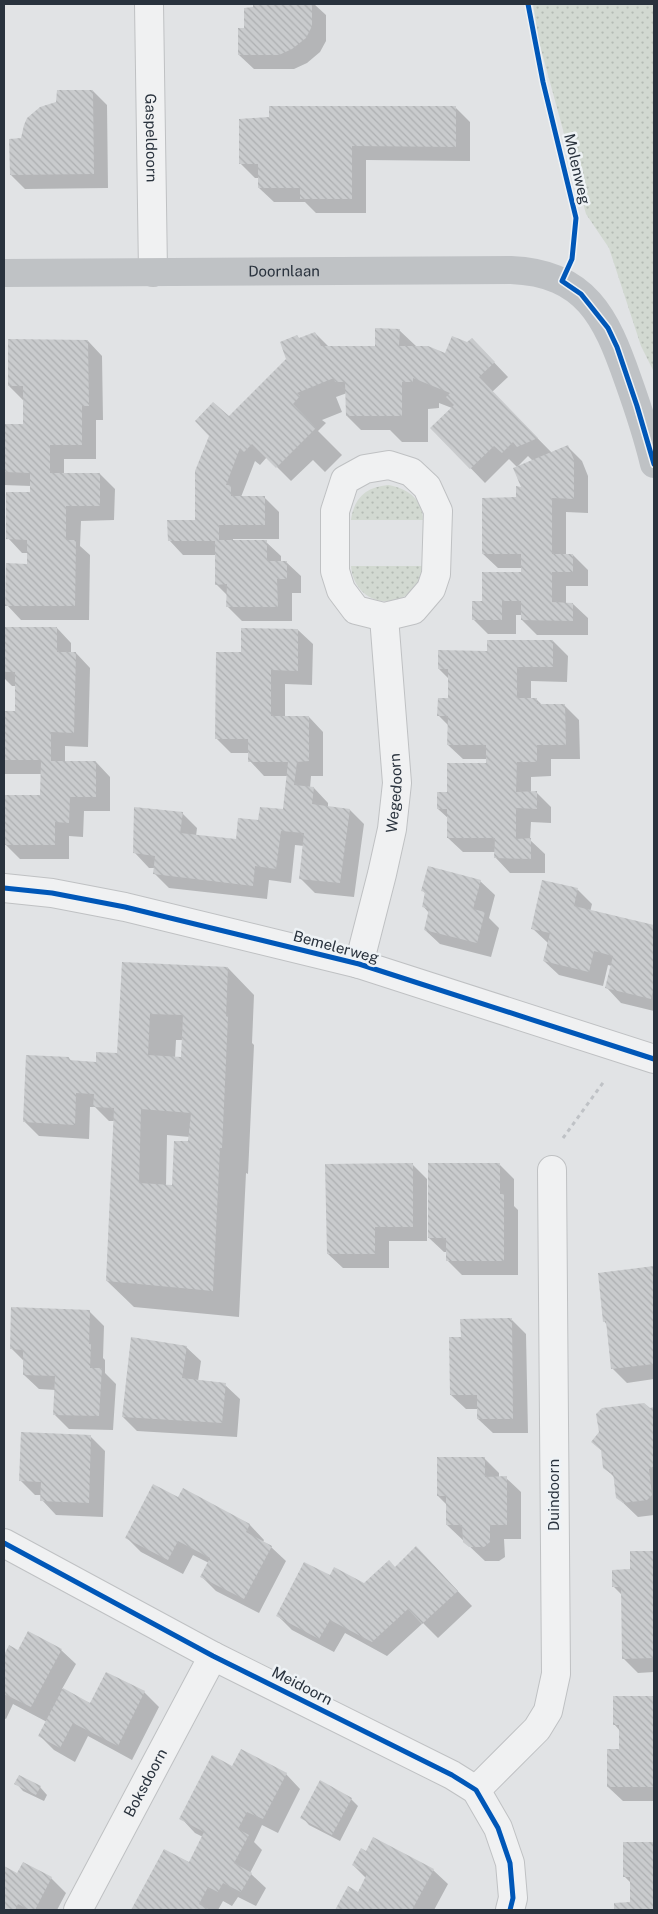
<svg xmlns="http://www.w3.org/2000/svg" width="658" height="1914" viewBox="0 0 658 1914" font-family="'Public Sans',sans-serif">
<defs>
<pattern id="grass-dots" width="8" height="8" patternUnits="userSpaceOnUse" patternTransform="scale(1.25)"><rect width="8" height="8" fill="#d2d9d1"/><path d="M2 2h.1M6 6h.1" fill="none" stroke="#b4bbb4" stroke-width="1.8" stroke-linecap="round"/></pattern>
<pattern id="building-back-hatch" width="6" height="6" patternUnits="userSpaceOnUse" patternTransform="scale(1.25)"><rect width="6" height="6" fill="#c9cbcd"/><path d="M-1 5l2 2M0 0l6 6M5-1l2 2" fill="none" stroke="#adafb1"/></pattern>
</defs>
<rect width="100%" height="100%" fill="#e1e3e5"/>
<path fill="url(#grass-dots)" d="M533 4H654V372L641 346 609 248 586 214 539 42Z
M388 485C407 488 423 499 423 520H351C354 498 366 487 388 485Z
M351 566H424C416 614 355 612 351 566Z"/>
<path fill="#0003" fill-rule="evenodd" d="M254 4H314L326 15V41L320 52 307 63 294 69H254L239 55Z
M93 91 107 105 108 188 25 189 11 175 22 140Z
M455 107 470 122V161L366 160V213H316L305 202H274L259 188V178H255L240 163Z
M399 330 417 347 444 354H486L508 377 492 392 552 453 568 447 582 461 588 476V513L566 512V555H573L588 570V586H566V604H573L588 618V635H537L522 620V615H516V634H488L473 619 483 602 522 573V568H498L483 554 523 488 533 461 528 456 517 467 509 459 485 483 432 428 452 408 439 403V408L428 409V442H402L390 430H361L347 416V393L336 397 342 412 322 420 326 423 318 431 342 455 325 472 313 460 291 481 267 457 260 465 255 461 241 497H264L279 512V539H233V542H266L281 556V562H286L301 576V593H292V621H242L227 606 228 596 216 584V555H183L169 540 196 521 229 418 288 360 300 339 315 333 329 347H376Z
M88 341 102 356 103 420H96V459H64V474H100L115 489 114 520 81 521 80 546 90 555 89 620H21L7 605 29 565V553H22L8 538 31 493V486L4 485V425H24V401L9 386Z
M4 628H57L71 643V653H76L90 668 88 747 65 746V762H96L110 777V811H84L83 837 69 836V859H20L5 844 42 796V774H4V712H16V686H12L4 678Z
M298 630 313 644 312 685 285 684V717H309L323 732V776H311L310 788H314L328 803V807L350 810 364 824 354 897 315 893 300 878 304 846 295 845 291 883 269 880 267 899 169 888 155 874V868H149L135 853 182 813 197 828 196 836 237 840 259 822 284 811 288 776H264L250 761V753H231L216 738 242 653Z
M553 641 568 656 567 682 531 681V700H537L543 706H565L579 720 580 759H551V776L531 777V793H537L551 807V823L531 822 530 840 545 854V873H510L496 858V852H463L448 838V818L438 809 448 793 488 764V759H463L448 745 449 726 439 716 449 700V679L439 669 488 652Z
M480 881 495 895 489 918 499 928 491 957 440 944 425 930 429 913 423 906 426 894 423 891Z
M543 882 578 890 592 904 590 912 654 927V1011L621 1003 607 988 612 966 608 965 603 986 559 975 544 961 548 943 532 928Z
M123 963 228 968 254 995 252 1043 254 1045 248 1174 246 1173 239 1317 134 1307 107 1281 115 1121H109L95 1107H90L89 1139 39 1136 24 1121 69 1058 72 1062 97 1063 119 1054ZM176 1040H183V1058H175ZM167 1135 190 1137 173 1186H166Z
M412 1164 427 1179V1241H389V1268H343L328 1254Z
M499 1164 514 1179V1206L518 1210V1275H462L447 1260V1252H444L429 1238Z
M654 1268V1379L627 1383 612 1368 607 1325 604 1321 599 1274Z
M89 1311 104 1326 103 1358 105 1360V1373L116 1384 113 1430 69 1429 55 1415 56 1390 39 1389 24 1375V1361L11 1348Z
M511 1319 526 1334 528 1433H493L478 1419V1409H466L451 1395 462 1338Z
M186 1347 201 1361 198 1381 225 1385 240 1399 237 1437 137 1431 123 1417Z
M654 1408V1515L638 1517 617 1497 615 1478 604 1467 603 1452 592 1442 650 1409Z
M90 1436 105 1451 103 1517 56 1515 42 1500V1495H35L20 1480Z
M484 1458 499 1473V1478H506L521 1492V1539H504L505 1557 499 1561H485L447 1525V1505L438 1496Z
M183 1490 250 1525 264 1540 263 1542 271 1547 286 1561 259 1613 216 1591 202 1577 209 1563 193 1555 183 1574 141 1552 126 1537 179 1498Z
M654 1552V1672L638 1673 623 1658V1596L614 1587 632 1570V1553Z
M430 1562 472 1606 438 1638 423 1623 387 1656 345 1633 334 1652 292 1630 278 1616 331 1577 364 1584 395 1568Z
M9 1647 18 1651 61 1650 76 1664 62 1689 91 1704 144 1692 159 1707 132 1760 88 1736 75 1762 54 1750 40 1736 47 1722 13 1704 6 1719 4 1718V1658Z
M614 1698H654V1801H623L608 1787 620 1750V1731L614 1724Z
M233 1767 286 1774 300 1789 278 1833 262 1825 254 1842 262 1850 250 1873 266 1888 256 1906 238 1897 232 1906 223 1901 218 1910H133L164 1850 190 1863 203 1837 195 1833 181 1818Z
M16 1783 40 1787 47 1795 44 1801 23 1791Z
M351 1799 358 1806 340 1841 309 1825 302 1817Z
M624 1843H654V1910H615V1904H631V1883L624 1876Z
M23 1864 51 1878 66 1893 57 1910H4V1867L18 1875Z
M353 1865 433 1870 448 1884 434 1910H337L348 1888 359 1893 366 1878Z"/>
<path fill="url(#building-back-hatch)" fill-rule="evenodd" d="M253 4H312V26L306 38 292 49 279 55H238V28H244V8L253 7Z
M57 90H93L94 174 10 175 9 139 21 138 24 125 27 118 40 107 56 102Z
M269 106H456V147L352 146V199H300V188H258V164H239V119L269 117Z
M375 328 400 329 399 346H428L445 353 452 336 467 342 472 338 495 362 479 377 538 438 517 447 513 442 502 453 494 446 470 469 430 428 454 405 446 397 450 393 413 378V382H402V416H346L345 382H335L334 378 297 393 300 396 293 404 316 428 276 468 252 444 244 452 240 448 226 485H231V496H265V525H219V540H267V561H287V579H277L278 607H226L227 584 215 585V541H168L167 520H195V471L209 436 195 421 213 402 229 416 286 359 280 342 297 335 299 338 315 332 321 346H375Z
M8 339 88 340 89 406H82V445H50V473H100V506H66V540H76L75 606H5L6 563 27 564V540L6 539V492H30V473L4 472V424H23V386H8Z
M568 445 574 460V499L552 498V554H573V572H552V602L573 603V621L521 620V601H502V620H472V601H482V572H521V554H482V498L516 497V486L521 487 513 468Z
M4 627H57V652H76L74 733 51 732V761H96V797H70L69 823 55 822V845H4L5 795H40L41 760H4V711H15V672H4Z
M241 628 298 629V671L271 670V716H309V761L297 762 294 785 314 787 312 804 350 809 340 883 299 879 304 833 281 831 276 869 255 866 253 886 153 874 155 856 133 853 134 807 183 812 180 833 236 839 238 818 258 820 260 807 283 809 288 762H248V739H215L216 652H241Z
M487 640H553V667H517V698H537V704H565L566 745H537V762H517L516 792 537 791V809L516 808V839L531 838V859L494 858 495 838H447V809H437V792H447V763H486V745H447L448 716H437L438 698H448V669H438V650L487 651Z
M428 866 481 880 473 909 485 912 477 943 424 930 429 909 422 907 425 892 421 891Z
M542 880 578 888 574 906 654 925V985L651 999 605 988 613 956 594 951 589 972 543 961 550 933 531 929Z
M122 962 228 967 226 1016 228 1017 222 1148H220L213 1291 106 1281 114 1108 93 1107 94 1094 76 1093 75 1125 23 1122 26 1055 69 1057V1060L96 1062V1052L117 1053ZM150 1014 183 1015 181 1057 148 1055ZM141 1109 191 1113 188 1141H174L172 1185 139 1183Z
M413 1163V1227H375V1254H327L325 1164Z
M428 1163H500V1194H504V1261H446V1238H428Z
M654 1266V1364L611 1369 606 1321 603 1322 598 1273Z
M11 1307 90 1310 89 1344H91L90 1368H102L99 1416 53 1415 55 1376 23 1375V1350L10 1349Z
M512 1318 513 1419H477V1395H450L449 1337H461L460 1319Z
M131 1337 187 1346 182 1378 226 1383 222 1423 122 1417Z
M644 1403 650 1408 654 1407V1466L649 1469 652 1495 647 1500 623 1503 616 1498 613 1472 610 1473 603 1468 601 1450 591 1442 599 1432 596 1414 602 1408Z
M21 1432 91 1435 89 1503 40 1501 41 1482 19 1481Z
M437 1457H485V1477L507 1476V1525H490V1542L484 1547H469L463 1542 462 1525H446V1496H437Z
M153 1484 178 1497 183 1488 250 1524 246 1532 272 1546 244 1599 200 1577 210 1558 178 1541 168 1560 125 1538Z
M416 1546 458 1591 422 1624 408 1609 372 1642 330 1620 319 1639 276 1616 304 1562 330 1575 334 1567 364 1583 389 1560 395 1567Z
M630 1551H654V1658L622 1659 621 1587H612V1570L630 1569Z
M28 1631 62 1649 31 1707 4 1694V1655L9 1645 18 1650Z
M106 1672 145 1691 118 1746 73 1723 60 1748 38 1736 63 1688 90 1703Z
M613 1696H654V1787H607V1749H619V1725H613Z
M241 1749 287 1773 263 1819 247 1812 238 1829 249 1835 234 1863 252 1873 241 1892 223 1883 218 1892 208 1887 199 1904 210 1910H131L164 1849 189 1862 204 1832 179 1819 212 1755 232 1766Z
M19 1775 41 1786 36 1795 14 1784Z
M320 1780 352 1798 332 1835 300 1818Z
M373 1837 434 1869 412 1910H335L348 1886 358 1892 367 1874 352 1865 361 1848 366 1851Z
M623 1842H654V1910H614V1903L630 1902V1877H623Z
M23 1862 52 1877 35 1910H30L18 1904 15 1910H4V1866L17 1873Z"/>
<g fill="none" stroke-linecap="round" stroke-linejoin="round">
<defs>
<g id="street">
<path id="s1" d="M149 4 153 272"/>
<path d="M389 465 411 472 427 487 438 511 436 574 431 589 413 610 384 617 356 610 341 590 335 571V511L345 480 365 469Z"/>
<path d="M4 888 52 893 125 907 359 964 654 1059"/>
<path id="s2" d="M359 964 382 874 392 829 397 783 384 617"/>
<path d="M4 1543 213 1656 452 1775 476 1790 498 1828 510 1863 513 1898 510 1910"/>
<path d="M476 1790 537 1729 548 1711 556 1674 552 1170"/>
<path id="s3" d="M78 1910 213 1656"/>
</g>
</defs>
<use href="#street" stroke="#bfc1c3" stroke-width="30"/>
<path stroke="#bfc2c6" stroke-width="3" stroke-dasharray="4 4" stroke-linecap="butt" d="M563 1138 605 1080"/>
<use href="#street" stroke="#f0f1f2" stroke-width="28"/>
<path stroke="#bfc2c5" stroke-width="28" id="s4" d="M4 273 511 270C586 273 606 317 628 380 638 408 647 435 654 464"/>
<defs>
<path id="cycleway" d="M528 4 543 82 576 218 572 259 562 281 581 294 608 328 617 347 637 406 654 464
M4 888 52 893 125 907 359 964 654 1059
M4 1543 213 1656 452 1775 476 1790 498 1828 510 1863 513 1898 510 1910"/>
</defs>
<use href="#cycleway" stroke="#eef2f5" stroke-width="8"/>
<use href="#cycleway" stroke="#0057b8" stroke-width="5"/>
</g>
<g text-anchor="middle" stroke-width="5" stroke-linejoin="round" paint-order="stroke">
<g font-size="15" fill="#29323d" stroke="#eef2f5">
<text dy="5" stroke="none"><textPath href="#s1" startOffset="134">Gaspeldoorn</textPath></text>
<text transform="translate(577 169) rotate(77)" y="5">Molenweg</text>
<text dy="5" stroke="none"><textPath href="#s4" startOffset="280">Doornlaan</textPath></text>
<text dy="5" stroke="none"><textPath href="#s2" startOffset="175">Wegedoorn</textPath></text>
<text transform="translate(336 947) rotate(15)" y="5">Bemelerweg</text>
<text transform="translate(554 1495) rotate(-90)" y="5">Duindoorn</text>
<text transform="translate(302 1686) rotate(27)" y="5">Meidoorn</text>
<text dy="5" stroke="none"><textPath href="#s3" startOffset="144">Boksdoorn</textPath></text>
</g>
</g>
<rect width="658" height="1914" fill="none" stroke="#29323d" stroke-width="10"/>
</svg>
